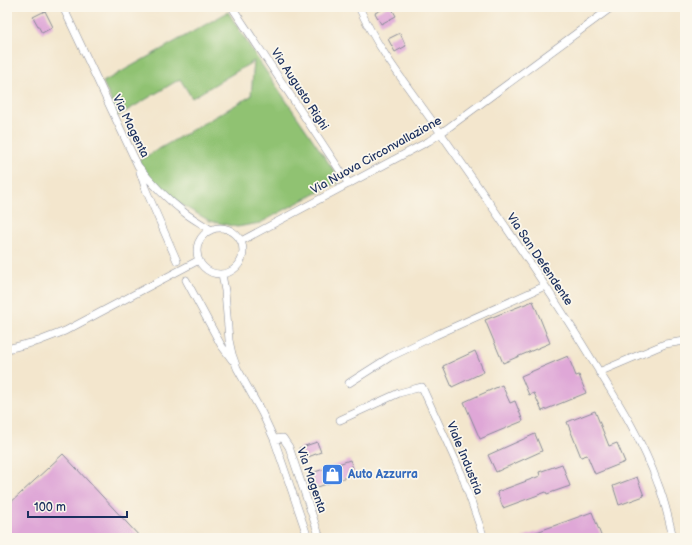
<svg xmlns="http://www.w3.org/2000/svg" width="692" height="545" viewBox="0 0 692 545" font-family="'Balsamiq Sans',sans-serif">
<rect width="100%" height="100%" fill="#fbf7ec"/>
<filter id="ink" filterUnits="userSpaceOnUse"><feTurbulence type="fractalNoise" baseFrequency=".025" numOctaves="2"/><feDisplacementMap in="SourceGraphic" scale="8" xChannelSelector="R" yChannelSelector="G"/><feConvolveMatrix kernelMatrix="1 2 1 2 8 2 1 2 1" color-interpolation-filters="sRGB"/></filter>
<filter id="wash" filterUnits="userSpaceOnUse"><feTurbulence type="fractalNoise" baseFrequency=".012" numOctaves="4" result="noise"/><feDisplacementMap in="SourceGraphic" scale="16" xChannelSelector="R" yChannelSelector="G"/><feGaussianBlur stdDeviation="0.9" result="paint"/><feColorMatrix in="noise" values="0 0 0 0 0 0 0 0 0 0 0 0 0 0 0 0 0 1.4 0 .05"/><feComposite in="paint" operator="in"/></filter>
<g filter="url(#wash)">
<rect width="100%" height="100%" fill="#f3e6cd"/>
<path fill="#90c272" stroke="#567868" d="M228 12 257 58 339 178V182L301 201 260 223 237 227 210 221 180 204 149 177 138 161 251 96 254 61 192 98 180 79 118 116 103 82Z"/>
<g id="blocks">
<path fill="#dfa7d7" d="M387 7H391L396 16 381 24 375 13Z
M45 11 53 27 42 33 33 17Z
M400 33 406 46 395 52 388 39Z
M533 301 550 343 503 363 485 320Z
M475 351 484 372 452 387 443 366Z
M568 356 576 376 579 375 586 393 542 411 534 393 529 395 521 376Z
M502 385 510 403 515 401 523 421 480 439 464 402Z
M595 411 609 446 617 443 625 462 595 474 587 455 581 457 567 422Z
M535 434 542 451 496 472 488 455Z
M317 442 321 452 303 459 299 448Z
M63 454 141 538H7V506Z
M350 460 355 474 315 488 309 474Z
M562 464 570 486 547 494 546 492 503 508 497 492 540 476 539 472Z
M637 477 644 496 619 505 613 486Z
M592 512 602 538H523V537Z"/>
</g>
</g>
<g filter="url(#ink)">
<use href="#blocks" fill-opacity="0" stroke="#878a96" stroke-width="1"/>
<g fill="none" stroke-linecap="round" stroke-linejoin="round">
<defs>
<path id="minor" d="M63 7 138 166C152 184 167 199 185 213 193 219 202 224 211 230
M232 7 349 184
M359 7C379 53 414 94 442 135 490 203 537 271 581 342 609 388 640 433 658 484 665 501 669 520 673 538
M140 172 146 190 177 261
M197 251a23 23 0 1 1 46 0a23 23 0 1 1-46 0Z
M241 241 429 141 441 133 612 7
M222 274 225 291 229 340 232 354 237 368 262 413 274 439 308 538
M186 280 221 345 232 360
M7 349 39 341 65 331 199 260
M599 372 665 344 685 341
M349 383 390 357 436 335 545 286
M340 420 399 393 410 390 422 387 462 475 484 538
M274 439 283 438 289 447 320 538"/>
</defs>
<use href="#minor" stroke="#878a96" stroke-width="8"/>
<use href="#minor" stroke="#fff" stroke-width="7"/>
</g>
</g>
<defs>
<symbol id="shop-square" viewBox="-11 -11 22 22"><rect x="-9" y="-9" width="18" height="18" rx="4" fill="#3f7fe0" stroke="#fbf7ec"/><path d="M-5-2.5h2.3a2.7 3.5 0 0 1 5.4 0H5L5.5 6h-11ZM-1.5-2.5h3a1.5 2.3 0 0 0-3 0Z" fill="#fff"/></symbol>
</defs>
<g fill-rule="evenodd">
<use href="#shop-square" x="320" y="462" width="25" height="25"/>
</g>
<g text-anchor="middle" stroke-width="3.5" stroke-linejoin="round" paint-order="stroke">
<g font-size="12" fill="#1b2f5e" stroke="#fbf7ec">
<text transform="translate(300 89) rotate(57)" y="4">Via Augusto Righi</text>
<text transform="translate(131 126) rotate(64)" y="4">Via Magenta</text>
<text transform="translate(376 155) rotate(-29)" y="4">Via Nuova Circonvallazione</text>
<text transform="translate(540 259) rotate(56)" y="4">Via San Defendente</text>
<text transform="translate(465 458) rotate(68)" y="4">Viale Industria</text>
<text transform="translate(312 480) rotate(71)" y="4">Via Magenta</text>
</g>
<g font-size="12" font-weight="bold" fill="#366cbe" stroke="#fbf7ec" text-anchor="start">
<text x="348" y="478">Auto Azzurra</text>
</g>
</g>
<rect width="692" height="545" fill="none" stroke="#fbf7ec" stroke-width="24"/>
<path d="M28 511v6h99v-6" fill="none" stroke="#1b2f5e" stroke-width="2"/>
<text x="34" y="511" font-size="12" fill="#1b2f5e" stroke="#fbf7ec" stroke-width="3" paint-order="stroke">100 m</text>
</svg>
